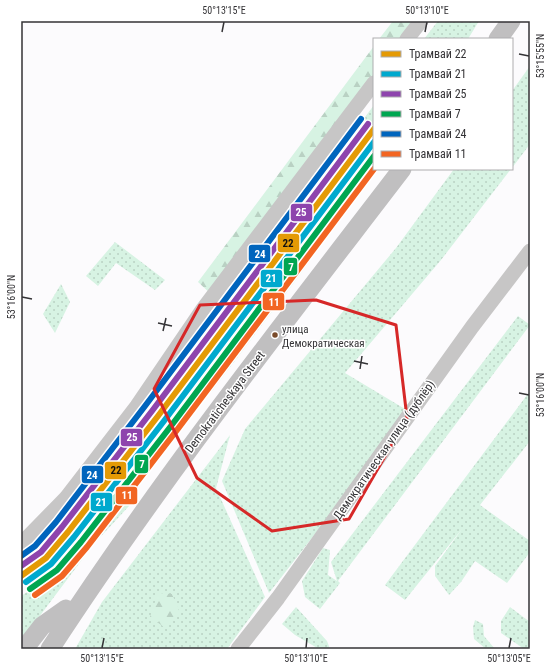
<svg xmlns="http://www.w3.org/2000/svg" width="551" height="670" viewBox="0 0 551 670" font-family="'Roboto Condensed',sans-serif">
<defs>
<pattern id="grass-dots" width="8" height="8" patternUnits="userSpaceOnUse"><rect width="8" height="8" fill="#d7f3e3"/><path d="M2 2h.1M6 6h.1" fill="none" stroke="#b9d1c3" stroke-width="1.8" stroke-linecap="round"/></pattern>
<pattern id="forest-firs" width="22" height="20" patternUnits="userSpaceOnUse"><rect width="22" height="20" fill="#d7f3e3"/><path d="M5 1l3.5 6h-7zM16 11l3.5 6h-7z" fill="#b9d1c3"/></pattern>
</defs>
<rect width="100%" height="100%" fill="#fcfbfd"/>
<path fill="url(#grass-dots)" d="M438 21H479L468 39H424Z
M530 66V144L512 168V91Z
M374 105V169H377L293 284 212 391 175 426 158 416 242 309 229 299Z
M454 169H511L441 260 345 373 410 412 269 593 222 481 245 429 396 248Z
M115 242 165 280 155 290 116 263 98 286 86 276Z
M61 284 70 302 55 333 43 314Z
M518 316 530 325 338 581 340 583 320 609 305 597 302 581 323 548 330 550 328 575 337 581 331 562Z
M530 391V441L480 505 530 541V552L507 583 475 561 461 582 449 595 435 576V566L462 529 405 600 385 585Z
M138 419 150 427 42 561 21 574V556L49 538Z
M230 435 216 488 265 597 227 649H75L102 602Z
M136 481 129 506 93 545 21 641V596L44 581 87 538 90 539Z
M296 607 327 641 330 649H319L295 635 282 624Z
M510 607 530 622V649H524L501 633V621Z
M475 620 483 624 484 636 495 649H486L474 639 473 627Z"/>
<path fill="url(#forest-firs)" d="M393 21H421L407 39H379Z
M374 46V83L213 296 198 282Z
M158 593 172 594 180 613 164 627 150 617Z"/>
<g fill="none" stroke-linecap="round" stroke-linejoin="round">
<path stroke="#c7c6c6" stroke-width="15" d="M407 39 421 21
M21 544 66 498 137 406 203 309 374 83
M238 649 278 598 472 327 530 251"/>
<path stroke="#c0bfc0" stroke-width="19" d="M498 39 511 21
M24 649 42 626 66 609
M50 649C158 483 281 327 402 169"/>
<defs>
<path id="tram-1" d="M21 576 46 558 68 532 158 416 374 129"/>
<path id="tram-2" d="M26 582 51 564 74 537 164 421 374 142"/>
<path id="tram-3" d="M21 566 41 552 62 527 152 411 368 124"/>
<path id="tram-4" d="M30 589 57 570 81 542 171 426 374 156"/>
<path id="tram-5" d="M21 556 35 546 56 522 145 406 361 119"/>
<path id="tram-6" d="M35 595 62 576 87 547 177 430 374 169"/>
</defs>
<use href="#tram-1" stroke="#fff" stroke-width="9"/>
<use href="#tram-2" stroke="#fff" stroke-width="9"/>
<use href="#tram-3" stroke="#fff" stroke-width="9"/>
<use href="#tram-4" stroke="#fff" stroke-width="9"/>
<use href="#tram-5" stroke="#fff" stroke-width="9"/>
<use href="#tram-6" stroke="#fff" stroke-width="9"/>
<use href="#tram-1" stroke="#e49a05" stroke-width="6"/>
<use href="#tram-2" stroke="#00a9ce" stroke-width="6"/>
<use href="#tram-3" stroke="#8e44ad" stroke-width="6"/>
<use href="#tram-4" stroke="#00a651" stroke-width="6"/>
<use href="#tram-5" stroke="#0065bd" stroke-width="6"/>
<use href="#tram-6" stroke="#f26522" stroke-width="6"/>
</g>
<path fill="none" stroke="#d62828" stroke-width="3" stroke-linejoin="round" d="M316 300 396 325 407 418 349 519 272 531 197 478 154 389 200 305Z"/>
<path fill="none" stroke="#343336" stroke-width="1.5" d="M222 32 224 22M425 32 427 22M519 54 529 56M22 297 32 299M158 323 172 326M163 331 166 318M354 361 368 364M360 369 362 356M519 393 529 395M102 648 104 638M306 648 307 638M509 648 511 638"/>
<circle fill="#7a4b2a" stroke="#fff" stroke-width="1.5" cx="275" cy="335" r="3.5"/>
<g text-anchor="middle" stroke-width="3" stroke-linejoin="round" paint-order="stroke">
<g font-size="11" fill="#343336" stroke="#fff" text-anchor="start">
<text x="282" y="333">улица<tspan x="282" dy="14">Демократическая</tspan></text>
</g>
<g font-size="12" fill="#343336" stroke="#fff">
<text transform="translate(225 402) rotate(-53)" y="4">Demokraticheskaya Street</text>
<text transform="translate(384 450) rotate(-55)" y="4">Демократическая улица (дублёр)</text>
</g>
</g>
<g stroke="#fff" stroke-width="1.5">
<rect x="290" y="203" width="23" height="19" rx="4" fill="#8e44ad"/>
<rect x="277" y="233" width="23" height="20" rx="4" fill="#e49a05"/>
<rect x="248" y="244" width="23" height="19" rx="4" fill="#0065bd"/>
<rect x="283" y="257" width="15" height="19" rx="4" fill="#00a651"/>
<rect x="260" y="269" width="23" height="19" rx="4" fill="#00a9ce"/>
<rect x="262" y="292" width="23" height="19" rx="4" fill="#f26522"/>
<rect x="120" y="428" width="23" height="19" rx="4" fill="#8e44ad"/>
<rect x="134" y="454" width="15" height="20" rx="4" fill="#00a651"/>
<rect x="104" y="461" width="23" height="19" rx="4" fill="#e49a05"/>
<rect x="81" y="465" width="23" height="19" rx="4" fill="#0065bd"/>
<rect x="115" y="486" width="23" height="19" rx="4" fill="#f26522"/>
<rect x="90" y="492" width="23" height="20" rx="4" fill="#00a9ce"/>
</g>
<g font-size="11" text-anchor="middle" font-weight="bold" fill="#fff">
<text x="301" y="216">25</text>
<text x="260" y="258">24</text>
<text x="291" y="271">7</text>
<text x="271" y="282">21</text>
<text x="274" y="306">11</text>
<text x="132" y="441">25</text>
<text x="142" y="468">7</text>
<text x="92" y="479">24</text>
<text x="127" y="499">11</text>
<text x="101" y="506">21</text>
</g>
<g font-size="11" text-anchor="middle" font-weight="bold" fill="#111">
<text x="288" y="247">22</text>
<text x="116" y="474">22</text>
</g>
<rect width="551" height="670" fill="none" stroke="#ffffff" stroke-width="44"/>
<rect x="373" y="38" width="140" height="132" fill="#ffffff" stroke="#aeadaf"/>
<rect x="381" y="51" width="20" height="6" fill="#e49a05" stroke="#aeadaf"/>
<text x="409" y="58" font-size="12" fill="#343336">Трамвай 22</text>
<rect x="381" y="71" width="20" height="6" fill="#00a9ce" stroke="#aeadaf"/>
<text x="409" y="78" font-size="12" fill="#343336">Трамвай 21</text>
<rect x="381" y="91" width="20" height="6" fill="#8e44ad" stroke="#aeadaf"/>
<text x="409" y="98" font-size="12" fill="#343336">Трамвай 25</text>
<rect x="381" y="111" width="20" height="6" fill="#00a651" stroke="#aeadaf"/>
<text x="409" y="118" font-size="12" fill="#343336">Трамвай 7</text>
<rect x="381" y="131" width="20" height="6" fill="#0065bd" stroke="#aeadaf"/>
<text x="409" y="138" font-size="12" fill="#343336">Трамвай 24</text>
<rect x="381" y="151" width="20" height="6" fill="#f26522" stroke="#aeadaf"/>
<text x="409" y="158" font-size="12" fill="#343336">Трамвай 11</text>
<rect x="22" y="22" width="507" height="626" fill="none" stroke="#343336" stroke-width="1.5"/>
<g font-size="10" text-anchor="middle" fill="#343336">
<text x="224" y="14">50°13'15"E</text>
<text x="427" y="14">50°13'10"E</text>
<text transform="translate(540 56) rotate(-90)" y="4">53°15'55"N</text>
<text transform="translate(11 297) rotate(-90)" y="4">53°16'00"N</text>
<text transform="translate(540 395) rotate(-90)" y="4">53°16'00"N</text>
<text x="102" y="662">50°13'15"E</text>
<text x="306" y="662">50°13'10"E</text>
<text x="509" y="662">50°13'05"E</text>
</g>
</svg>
